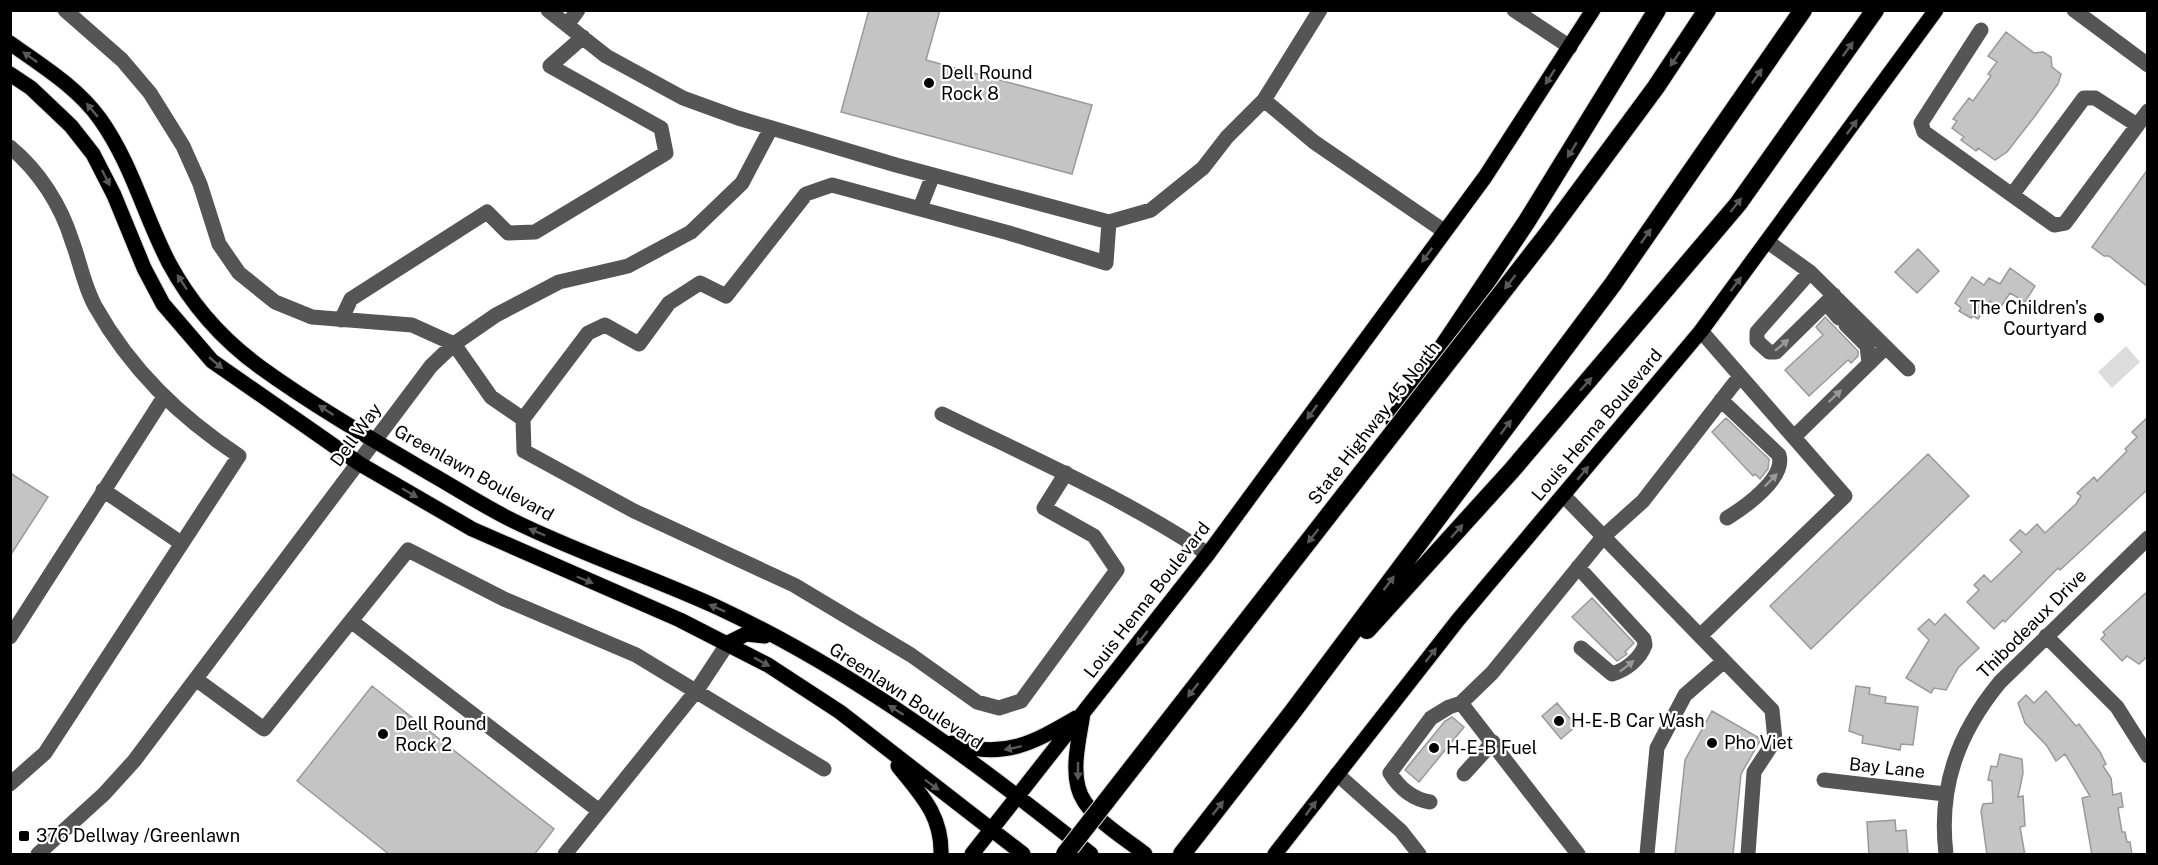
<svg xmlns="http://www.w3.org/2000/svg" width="2158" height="865" viewBox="0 0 2158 865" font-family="'Public Sans',sans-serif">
<rect width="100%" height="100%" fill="#fff"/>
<path fill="#dcdcdc" d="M2126 346 2140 362 2112 388 2098 372Z"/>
<path fill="#c4c4c4" stroke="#999" stroke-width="1.5" d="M869 10H940L926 60 1092 105 1072 174 841 112Z
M2006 32 2034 53 2043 52 2051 57 2052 67 2061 74 2058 84 2035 116 2007 152 1995 160 1978 148 1976 151 1961 140 1964 137 1952 128 1957 121 1953 119 1969 98 1973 101 1991 76 1988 74 1997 62 1988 56Z
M2148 169V287L2109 256H2104L2092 247Z
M1918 249 1939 271 1917 293 1895 272Z
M2010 268 2035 286 2025 302 2010 293 2000 308 1990 301 1978 319 1973 316 1971 318 1959 311 1961 308 1955 303 1972 277 1984 285 1989 278 2000 284Z
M1825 317 1858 351V356L1851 363 1848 360 1809 396 1785 370 1823 335 1816 327Z
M2148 417V489L2060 570 2058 568 2005 622 2003 620 1994 629 1967 602 1979 590 1974 585 1984 575 1991 582 2022 552 2010 540 2020 530 2026 535 2037 524 2045 533 2076 504 2081 496 2077 493 2094 477 2097 481 2127 451 2125 449 2137 437 2132 432Z
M1726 418 1769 459 1768 469 1760 479 1755 474 1753 476 1712 432Z
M1928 454 1969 496 1811 649 1770 606Z
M10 473 48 497 10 556Z
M2148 591V656L2139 664 2127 656 2122 661 2101 639 2105 635 2103 632Z
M1592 598 1634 643 1625 652 1627 654 1617 661 1572 617Z
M1945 614 1979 648 1958 668 1946 690 1934 688 1931 693 1906 678 1929 640 1918 629 1929 619 1935 625Z
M372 686 554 829 534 855H390L297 781Z
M1856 686 1870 688 1869 694 1886 697 1885 703 1918 707 1913 745 1901 744 1900 750 1862 743 1863 736 1849 731Z
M2046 691 2076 726 2079 724 2100 752 2106 764 2103 766 2111 778 2113 795 2121 793 2123 807 2118 808 2122 832H2125L2127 842H2130L2132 855H2092L2082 798 2090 796 2065 754 2056 761 2047 746 2025 723 2018 703 2026 695 2034 703Z
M1557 703 1576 726 1561 739 1542 716Z
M1712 711 1761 739 1741 774 1733 855H1675L1685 760Z
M1452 717 1464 727 1419 782 1405 770 1445 721Z
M2000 754 2022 759 2023 773 2018 797 2023 796 2025 826 2020 827 2025 855H1987L1981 811 1983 804 1993 803 1992 781 1988 780 1991 766 1997 767Z
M1895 820 1896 831 1906 830 1908 855H1869L1867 822Z"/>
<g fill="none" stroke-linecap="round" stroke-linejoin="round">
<defs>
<path id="major" d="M10 43C42 66 77 87 100 119 132 164 144 215 169 263 191 304 223 340 260 367 314 406 373 440 431 474 461 491 491 511 522 525 587 556 656 579 721 609 855 672 976 762 1091 854
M10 74 31 88 71 126 93 154 114 195 144 268 163 304 212 361 360 464 472 529 680 620 768 665 840 712 1023 854
M728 643 746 634 765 636
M1083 713C1080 735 1072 764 1078 787 1085 816 1124 837 1145 854
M952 743C1003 760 1033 743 1076 718
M898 766C921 795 942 815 941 854
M972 854 1208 554 1485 177 1593 10
M1275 854 1458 620 1701 331 1936 10"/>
<path id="highway" d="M1546 236 1656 87 1707 10
M1394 420 1527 221 1657 10
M1367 630 1512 470 1738 204 1875 10
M1182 854 1291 714 1613 284 1803 10"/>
</defs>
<use href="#major" stroke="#dbdbdb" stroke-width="17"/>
<use href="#highway" stroke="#dbdbdb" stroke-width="20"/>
<path stroke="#555" stroke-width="15" d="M65 10 122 60 150 93 183 146 200 184 219 244 239 273 275 302 312 317 412 325 454 344 491 397 523 419 588 333 605 325 639 344 669 303 700 283 726 296 806 194 832 185 1009 233 1106 263 1109 222
M548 10 606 56 683 98 738 118 896 165 1109 222 1151 210 1203 168 1227 137 1264 100 1320 10
M1514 10 1570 47
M2074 10 2148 65
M567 25 578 10
M1981 30 1921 123 1924 132 2054 225 2065 223 2148 111
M1264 100 1314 142 1444 231
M10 147C39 171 61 205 72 241 80 262 84 286 95 306 131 370 179 416 239 456L45 753 10 784
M2012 195 2084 98H2095L2137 125
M920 208 933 175
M1768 242 1810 272 1908 369
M1810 272 1757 332V341L1769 352H1776L1834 295
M1826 303 1839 318
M341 320 351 299 487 212 508 233 535 232 666 153 661 128 550 66 583 37
M1846 325 1867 346 1869 363
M1721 400 1779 455C1786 478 1745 507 1727 518
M942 414C1032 458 1124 498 1208 554
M523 419 524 451 634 511 794 585 911 655 977 702 999 708 1021 701 1117 570 1094 536 1044 508 1066 473
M1794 437 1886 347
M103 490 181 543
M1564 496 1772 710 1775 740 1754 772 1748 854
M1578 567 1644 639 1645 645C1640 659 1626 670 1612 674L1581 648
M351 621 598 810
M1700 636 1845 496 1701 331
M2046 636 2117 707 2148 756
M10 637 164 397
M197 680 264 729 408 550 504 599 636 655 824 769
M1461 703 1578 854
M1337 774 1401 831 1419 854
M1464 774 1493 742
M1824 780 1945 794
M1430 802C1412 799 1400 789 1390 773L1431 718 1449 707 1461 703 1492 673 1603 537 1643 501 1740 376
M38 854 104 794 134 761 431 366 454 344 496 315 559 282 628 266 691 232 742 183 771 128
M565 854 697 690 728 643
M1647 854 1657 748 1685 695 1724 661
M1946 854C1938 787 1958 733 2000 682L2148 538"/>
<use href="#major" stroke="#000" stroke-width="15"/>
<use href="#highway" stroke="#000" stroke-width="18"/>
<defs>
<path id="highway-bridge" d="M1065 854 1546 236"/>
</defs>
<use href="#highway-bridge" stroke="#dbdbdb" stroke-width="20" stroke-linecap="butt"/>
<use href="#highway-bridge" stroke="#000" stroke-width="18"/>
</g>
<defs><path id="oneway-solid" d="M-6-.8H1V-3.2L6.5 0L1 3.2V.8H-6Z" transform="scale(1.5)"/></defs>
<g fill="#595959">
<use href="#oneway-solid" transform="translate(1848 49) rotate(-54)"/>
<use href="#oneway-solid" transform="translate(30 57) rotate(-144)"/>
<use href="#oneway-solid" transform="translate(1675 59) rotate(124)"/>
<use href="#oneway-solid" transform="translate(1757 76) rotate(-55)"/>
<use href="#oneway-solid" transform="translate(1550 77) rotate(123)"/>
<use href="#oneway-solid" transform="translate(92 110) rotate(-130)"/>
<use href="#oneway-solid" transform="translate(1852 127) rotate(-54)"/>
<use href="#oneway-solid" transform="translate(1572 150) rotate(122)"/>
<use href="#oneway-solid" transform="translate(106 178) rotate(63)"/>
<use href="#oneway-solid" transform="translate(1736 205) rotate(-52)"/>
<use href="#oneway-solid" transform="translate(1646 236) rotate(-55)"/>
<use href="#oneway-solid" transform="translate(1427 255) rotate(126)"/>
<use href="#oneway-solid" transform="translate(182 282) rotate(-123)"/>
<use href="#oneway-solid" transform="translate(1510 282) rotate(128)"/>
<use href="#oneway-solid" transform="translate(1736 284) rotate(-53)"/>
<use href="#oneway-solid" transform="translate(216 363) rotate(40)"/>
<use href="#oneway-solid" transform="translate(1586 384) rotate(-49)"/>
<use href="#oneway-solid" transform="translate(326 410) rotate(-147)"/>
<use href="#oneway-solid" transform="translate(1312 412) rotate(126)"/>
<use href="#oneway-solid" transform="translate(1506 427) rotate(-53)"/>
<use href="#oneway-solid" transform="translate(1583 473) rotate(-50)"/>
<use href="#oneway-solid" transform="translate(410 493) rotate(30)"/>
<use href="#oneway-solid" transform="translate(1457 531) rotate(-48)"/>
<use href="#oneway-solid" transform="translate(537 532) rotate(-157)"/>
<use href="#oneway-solid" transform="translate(1313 536) rotate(128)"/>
<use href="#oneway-solid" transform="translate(585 580) rotate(23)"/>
<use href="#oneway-solid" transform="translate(1389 583) rotate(-53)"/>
<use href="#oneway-solid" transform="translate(717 608) rotate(-156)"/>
<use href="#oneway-solid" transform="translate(1142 638) rotate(128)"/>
<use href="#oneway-solid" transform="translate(1431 655) rotate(-52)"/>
<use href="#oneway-solid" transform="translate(762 662) rotate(29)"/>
<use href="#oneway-solid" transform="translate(1193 690) rotate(128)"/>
<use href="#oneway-solid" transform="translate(896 710) rotate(-148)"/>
<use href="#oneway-solid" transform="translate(1013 748) rotate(168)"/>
<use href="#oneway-solid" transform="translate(1078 771) rotate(90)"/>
<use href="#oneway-solid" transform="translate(932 785) rotate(37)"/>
<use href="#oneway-solid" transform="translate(1218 808) rotate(-52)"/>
<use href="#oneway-solid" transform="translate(1311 808) rotate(-53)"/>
</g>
<g fill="#999">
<use href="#oneway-solid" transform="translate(1782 345) rotate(-40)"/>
<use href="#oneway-solid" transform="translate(1835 396) rotate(-44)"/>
<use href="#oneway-solid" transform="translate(1771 480) rotate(-46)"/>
<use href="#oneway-solid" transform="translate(1627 666) rotate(-38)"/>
</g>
<g fill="#000" stroke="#fff" stroke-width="2">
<circle cx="929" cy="83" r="6"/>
<circle cx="2099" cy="318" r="6"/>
<circle cx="1559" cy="721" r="6"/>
<circle cx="383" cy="734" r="6"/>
<circle cx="1712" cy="743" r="6"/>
<circle cx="1434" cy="748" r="6"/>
<rect x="18" y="830" width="12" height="12" rx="3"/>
</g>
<g text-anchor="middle" stroke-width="4.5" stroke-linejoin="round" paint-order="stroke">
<g font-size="18" fill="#000" stroke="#fff" text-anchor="start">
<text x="941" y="79">Dell Round<tspan x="941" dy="21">Rock 8</tspan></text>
<text x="2087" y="314" text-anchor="end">The Children's<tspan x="2087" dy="21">Courtyard</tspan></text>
<text x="1571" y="727">H-E-B Car Wash</text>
<text x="395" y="730">Dell Round<tspan x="395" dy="21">Rock 2</tspan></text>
<text x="1724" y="749">Pho Viet</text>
<text x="1446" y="754">H-E-B Fuel</text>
<text x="36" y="842">376 Dellway /Greenlawn</text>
</g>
<g font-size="18" fill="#000" stroke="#fff">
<text transform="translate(1374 423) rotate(-52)" y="6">State Highway 45 North</text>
<text transform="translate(1597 425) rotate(-50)" y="6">Louis Henna Boulevard</text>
<text transform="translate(356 435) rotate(-54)" y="6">Dell Way</text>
<text transform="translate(474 473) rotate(29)" y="6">Greenlawn Boulevard</text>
<text transform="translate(1147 600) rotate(-52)" y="6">Louis Henna Boulevard</text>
<text transform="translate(2032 624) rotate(-45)" y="6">Thibodeaux Drive</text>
<text transform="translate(906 696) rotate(33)" y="6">Greenlawn Boulevard</text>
<text transform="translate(1887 768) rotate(6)" y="6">Bay Lane</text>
</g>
</g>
<rect width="2158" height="865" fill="none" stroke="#000000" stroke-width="24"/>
</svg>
